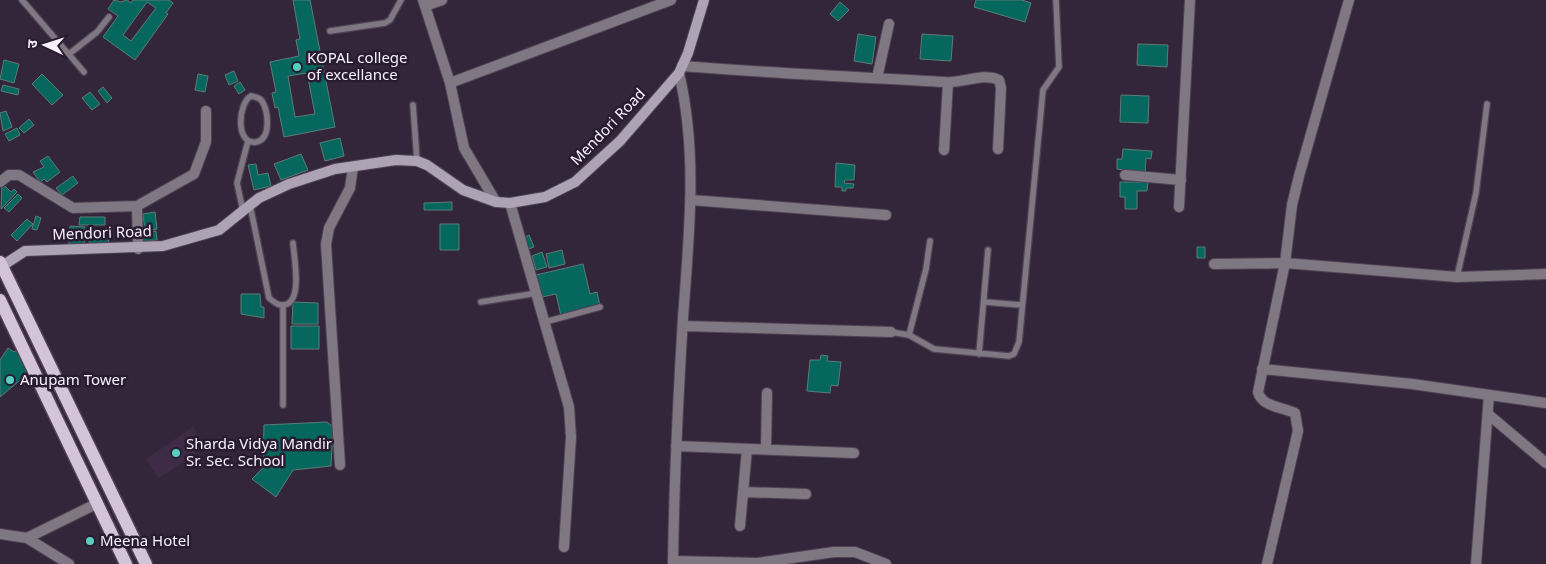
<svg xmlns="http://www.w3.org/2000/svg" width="1546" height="564" viewBox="0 0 1546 564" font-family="'Noto Sans','Noto Sans Devanagari',sans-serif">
<rect width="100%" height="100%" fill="#34263a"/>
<path fill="#3e2c46" d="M193 427 206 446 159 478 146 459Z"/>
<path fill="#06675f" stroke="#5a7d78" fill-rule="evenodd" d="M114 0 121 2 127 0 131 3 133 0H169L173 3 166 13 168 14 135 60 103 37 118 16 108 9ZM147 2 156 8 131 41 123 35Z
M293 0H310L335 127 284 137 278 107 275 108 272 93 276 92 270 62 299 56 296 40 300 39ZM307 73 315 114 295 117 288 76Z
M976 0H1022L1031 3 1025 22 974 7Z
M840 2 849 10 838 21 830 14Z
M858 34 876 37 872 64 854 61Z
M922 34 953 36 951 61 920 59Z
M1138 44 1168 45 1167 67 1137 65Z
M4 60 19 64 14 83 0 79Z
M234 71 238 81 229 85 225 75Z
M42 74 63 95 52 105 32 84Z
M198 74 208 76 205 92 195 90Z
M240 82 245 90 239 94 234 86Z
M3 85 19 89 18 95 1 91Z
M103 87 112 98 107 103 98 91Z
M90 92 100 104 92 110 82 98Z
M1121 95 1149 96 1148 123 1120 122Z
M6 111 12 127 3 131 0 113Z
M29 119 34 125 24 133 19 128Z
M17 128 20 135 9 141 5 134Z
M340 138 344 156 325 161 320 143Z
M1123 149 1152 151 1151 159 1146 158 1145 173 1117 169V159H1122Z
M301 154 308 170 281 180 274 164Z
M48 156 60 172 47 182 44 179 40 182 33 172 44 167 40 161Z
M836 163 855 165 854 180H845L844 183 854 184 853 188H846V191H842V187H835Z
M256 164 258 175 268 173 271 186 254 190 248 165Z
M73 176 78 183 62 195 56 188Z
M1120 182H1148L1147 191H1137V209H1125V197H1120Z
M2 183 11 192 14 189 17 192 1 209Z
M18 194 22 198 9 212 4 208Z
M452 202V210H424V203Z
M155 212 157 229 145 231 143 214Z
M36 216 41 218 37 230 32 229Z
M80 217H105V225H79Z
M27 219 33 224 17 241 11 235Z
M440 224H459V250H440Z
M70 226 85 227 84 245 69 244Z
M90 229 110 230 108 247 89 245Z
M156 231 157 240 142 242 141 233Z
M529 235 534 247 528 249 523 238Z
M1197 247H1205V258H1197Z
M562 250 565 264 549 268 546 254Z
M542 252 547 267 536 270 532 256Z
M583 264 590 294 597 292 600 306 561 316 556 294 542 297 536 275Z
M241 294H260L261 307H264V318L241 314Z
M293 302 318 303V324H292Z
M291 326H319V349H291Z
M8 348 14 352 19 348 31 371 0 397V360Z
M821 355 828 356 827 361 841 362 838 386 831 385 830 393 807 391 810 360H820Z
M327 422 333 427 331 466 293 470 276 497 252 479 263 468 264 425Z"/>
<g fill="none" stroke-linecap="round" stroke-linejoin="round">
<defs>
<path id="lane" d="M22 0 84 72
M330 31 385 23 390 20 401 0
M69 54 97 32 109 17
M251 96C255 97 259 97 262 101 268 111 272 139 256 142 235 145 238 103 251 96Z
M413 105 417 161
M250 205 269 298C275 303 280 307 287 304 302 298 294 257 293 243
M243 211 237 183 248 141
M930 241 926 269 909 335 934 349 1009 356 1014 354 1019 342 1043 90 1059 67 1056 0
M1457 277 1476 193 1487 104
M481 302 537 293
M985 302 1022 305
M283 305V405
M545 322 600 307
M891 332 909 335
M979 354 988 250"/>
<path id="street" d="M423 0 450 83 464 148 496 202
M425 6 442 0
M682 66C769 73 856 77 944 82 962 84 983 72 999 80L1001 88 998 149
M877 78 889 24
M450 83 671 0
M944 150 948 83
M1125 175 1181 180
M0 182 9 175H19L73 208 137 206
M691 200 886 215
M510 203 569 407 571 437 564 547
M1179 207 1190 0
M138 249 137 206 194 174 206 142V111
M1214 264 1285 263 1457 277 1546 274
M683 326 891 332
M1262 369 1412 384 1546 403
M1488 414 1546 463
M676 446 854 453
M766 449 767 393
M340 465 326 244 329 228 350 188 353 167
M743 492 806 494
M740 526 747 449
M0 534 27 538 69 564
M27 538 96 504
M673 561 758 563 834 552H855L886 564
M673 564C674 482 678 400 683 318 689 235 698 154 679 73
M1267 564 1298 431 1295 413C1282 407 1262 407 1258 392L1285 263 1292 205 1299 176 1349 0
M1476 564 1489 395"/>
<path id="secondary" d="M2 266 25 251 163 246 219 230 259 198 289 184 335 169 396 160 417 161 427 165 463 190 496 202 510 203 545 197 575 182 620 141 679 73 688 53 704 0"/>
<path id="primary" d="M0 262 146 564
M0 300 126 564"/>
</defs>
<use href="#lane" stroke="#504255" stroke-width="8"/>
<use href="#street" stroke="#504255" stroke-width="12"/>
<use href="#secondary" stroke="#504255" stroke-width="12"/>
<use href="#primary" stroke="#504255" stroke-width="15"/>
<use href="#lane" stroke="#7f7883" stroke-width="5.5"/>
<use href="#street" stroke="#7f7883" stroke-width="10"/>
<use href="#secondary" stroke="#aea3b4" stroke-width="10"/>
<use href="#primary" stroke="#d3c4da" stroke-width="12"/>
</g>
<g fill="#57cec1" stroke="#2a1c30" stroke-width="2">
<circle cx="297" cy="67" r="5"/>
<circle cx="10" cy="380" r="5"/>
<circle cx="176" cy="453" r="5"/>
<circle cx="90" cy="541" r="5"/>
</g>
<g text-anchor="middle" stroke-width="5" stroke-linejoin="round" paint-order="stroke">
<g font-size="15" fill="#f9f0fd" stroke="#2a1c30" text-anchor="start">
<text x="307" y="63">KOPAL college<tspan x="307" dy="17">of excellance</tspan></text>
<text x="20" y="385">Anupam Tower</text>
<text x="186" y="449">Sharda Vidya Mandir<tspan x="186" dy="17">Sr. Sec. School</tspan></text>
<text x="100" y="546">Meena Hotel</text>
</g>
<g font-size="15" fill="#f9f0fd" stroke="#2a1c30">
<text transform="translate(608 127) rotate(-46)" y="5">Mendori Road</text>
<text transform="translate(102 233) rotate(-2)" y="5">Mendori Road</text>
</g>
</g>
<g transform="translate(45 45) rotate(274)" stroke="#2a1c30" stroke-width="4" paint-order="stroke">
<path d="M0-4L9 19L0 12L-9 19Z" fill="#f9f0fd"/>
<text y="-8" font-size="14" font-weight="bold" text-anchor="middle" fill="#f9f0fd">उ</text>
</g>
</svg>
